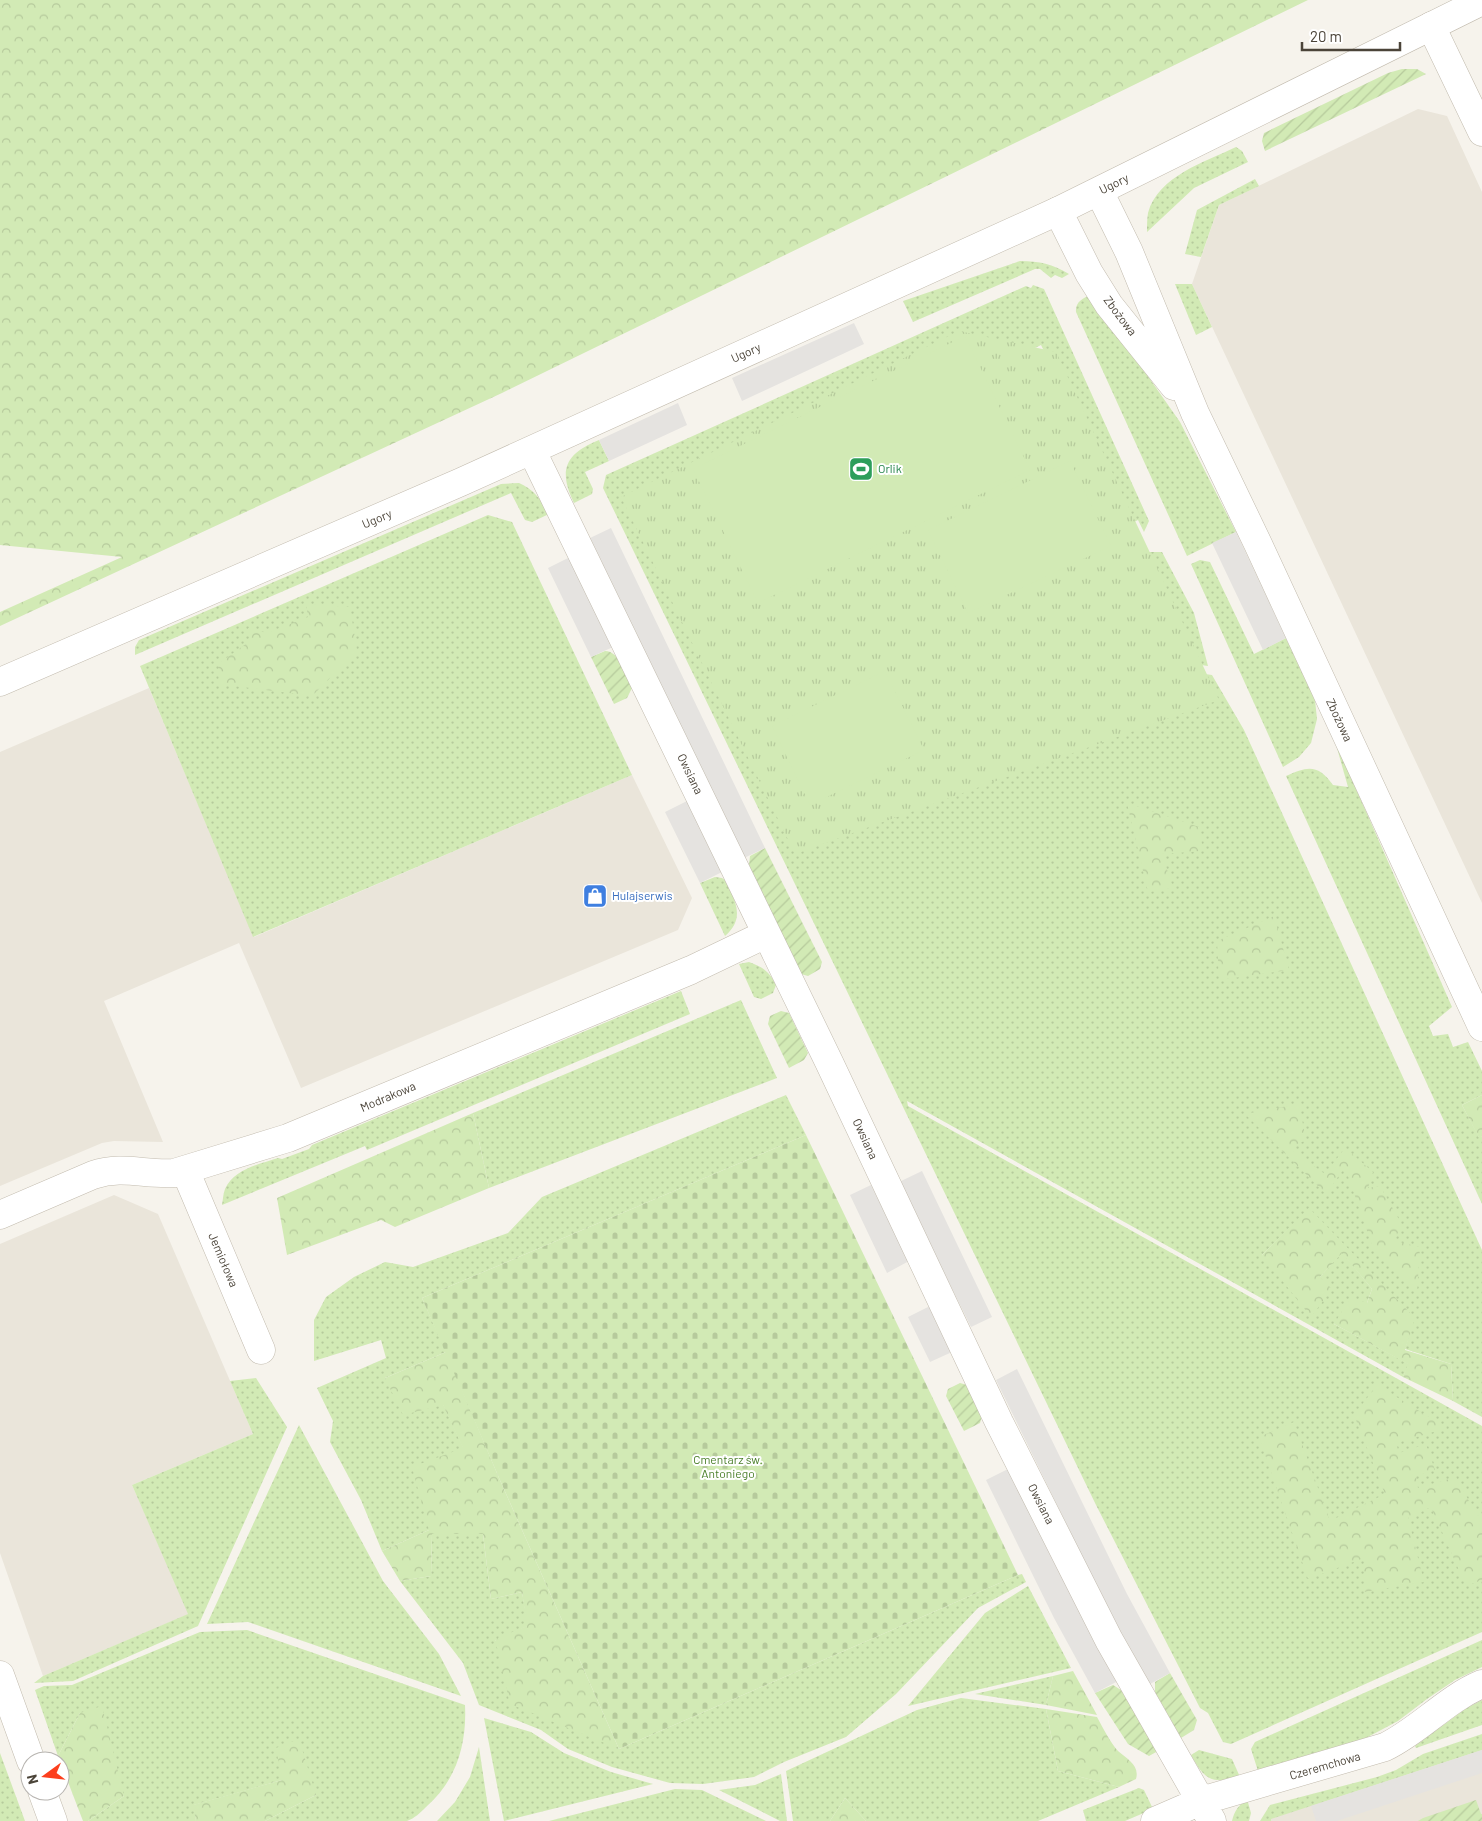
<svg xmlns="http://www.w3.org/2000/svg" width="1482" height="1821" viewBox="0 0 1482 1821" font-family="Barlow,sans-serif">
<defs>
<pattern id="grass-dots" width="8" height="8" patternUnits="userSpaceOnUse" patternTransform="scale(1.25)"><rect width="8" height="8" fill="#d2eab5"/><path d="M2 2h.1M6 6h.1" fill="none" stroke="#b6ca9c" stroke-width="1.8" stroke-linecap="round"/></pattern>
<pattern id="forest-crowns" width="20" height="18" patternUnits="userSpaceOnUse" patternTransform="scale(1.25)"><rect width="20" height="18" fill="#d2eab5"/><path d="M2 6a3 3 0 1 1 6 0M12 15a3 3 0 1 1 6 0" fill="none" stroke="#b6ca9c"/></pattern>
<pattern id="cemetery-stones" width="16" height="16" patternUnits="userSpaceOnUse" patternTransform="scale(1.25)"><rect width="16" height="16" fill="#d2eab5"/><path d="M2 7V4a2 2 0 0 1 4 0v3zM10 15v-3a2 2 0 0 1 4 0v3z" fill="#b6ca9c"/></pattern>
<pattern id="park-tufts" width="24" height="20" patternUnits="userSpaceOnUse" patternTransform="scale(1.25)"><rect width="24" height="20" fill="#d2eab5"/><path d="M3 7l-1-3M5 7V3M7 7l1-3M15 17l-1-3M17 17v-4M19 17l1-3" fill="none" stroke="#b6ca9c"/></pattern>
<pattern id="garden-furrows" width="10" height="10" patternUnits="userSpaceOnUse" patternTransform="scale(1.25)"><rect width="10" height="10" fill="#d2eab5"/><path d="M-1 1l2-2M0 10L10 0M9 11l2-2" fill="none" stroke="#b6ca9c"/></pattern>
</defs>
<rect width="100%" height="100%" fill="#f6f3ec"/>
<path fill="#eae5da" d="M1418 109 1447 116 1482 192V903L1192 284 1219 205Z
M149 688 254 937 632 775 692 898 678 930 301 1088 239 943 104 1001 163 1142 114 1141 102 1143 0 1186V752Z
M114 1195 158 1214 253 1434 132 1485 189 1614 43 1676 0 1553V1244Z
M1482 1746V1821H1266L1264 1818Z"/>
<path fill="url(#grass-dots)" d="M1236 147 1242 151 1248 162 1194 188 1147 232C1147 226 1147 219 1148 213 1158 176 1205 162 1236 147Z
M1255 179 1259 186 1219 205 1201 257 1185 254 1197 210Z
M1020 261C1040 261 1052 264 1069 274L1062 278 1055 275 1051 278 1040 269H1035L913 322 903 301Z
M1175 284H1192L1212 327 1196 335Z
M1033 285 1044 289 1149 521 1144 532 1138 520 1130 524 1041 345 983 374 1145 552H1162L1194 613 1208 666 932 627 926 634 1212 675 1244 730 1482 1250V1417L1453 1401 1451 1364 1405 1349 1414 1318 1309 1209 1262 1255 1320 1277 1342 1252 1372 1289 1367 1303 1334 1324 1409 1364 1403 1377 907 1101 908 1106 1482 1426V1632L1231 1744 1223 1742 1208 1713 1200 1708 1096 1505 603 488 606 475 1026 286 1031 288Z
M1091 295 1180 422 1236 532 1187 556 1076 312C1075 302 1083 298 1091 295Z
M599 440 609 461 585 472 593 489 592 494 574 503C558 470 565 454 599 440Z
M519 483C535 490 541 500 549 514L532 522 525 520 511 493 135 655V647L139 640 501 484Z
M488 515 512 522 632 775 253 937 140 666Z
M1200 560 1210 562 1254 654 1286 638 1315 700 1317 719 1311 743 1299 757 1283 767 1191 564Z
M1335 741 1452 1007 1429 1026 1433 1036 1448 1034 1453 1047 1468 1042 1482 1071V1095L1462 1105 1479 1137 1482 1136V1204L1286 776C1308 766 1318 764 1333 785L1348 787Z
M715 877 722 878 725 880C735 900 746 918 725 936L700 883Z
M749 962C763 967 770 972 776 985L773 993 761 999 754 997 739 964Z
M681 991 690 1014 367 1150 365 1146 222 1205C223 1200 223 1194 225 1189 234 1169 260 1164 278 1158L282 1159 309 1149 312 1145Z
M741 1000 777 1078 489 1188 473 1113Z
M786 1095 806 1135 422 1298 446 1352 385 1378 443 1404 464 1449 429 1530 382 1551 361 1500 330 1442 333 1421 317 1388 386 1358 381 1340 314 1361V1320L326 1297 354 1277 385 1262 413 1267 508 1233 542 1197Z
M256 1378 287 1427 198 1626 73 1681 34 1683 43 1676 188 1614 132 1485 253 1434 230 1381Z
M299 1425 383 1581 439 1654 461 1696 248 1622 207 1624Z
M432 1534H483L491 1599 522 1592 528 1626 495 1640 619 1749 1018 1575 1022 1574 1026 1582 978 1608 896 1694 846 1737 784 1762 754 1777 703 1784 670 1783 612 1767 568 1749 541 1730 479 1705 463 1663 400 1581 431 1576Z
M1028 1586 1071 1668 908 1706 985 1613Z
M247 1630 465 1705C467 1745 456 1781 426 1807 420 1813 415 1818 407 1821H265L316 1795 282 1780 194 1805 196 1821H88L124 1796 80 1713 58 1756 35 1690 44 1686 72 1685 200 1632Z
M1482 1640V1667L1455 1680 1427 1699 1398 1721 1366 1738 1258 1771 1251 1749 1255 1742Z
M1053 1676 1046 1705 975 1694Z
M961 1698 1046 1709 1058 1771 1119 1787 1038 1821H866L845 1798 830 1821H793L786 1771 917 1710Z
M1482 1700V1725L1416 1748 1415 1746 1465 1709Z
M484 1718 531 1732 564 1753 611 1772 653 1784 504 1821Z
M1482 1734V1750L1271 1819V1821H1260L1270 1805 1377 1777 1396 1770 1423 1754Z
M479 1747 490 1821H437L455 1802 470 1777Z
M1199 1750 1232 1759 1240 1777C1212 1784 1205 1781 1191 1755Z
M0 1752V1753L25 1821H0Z
M781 1774 787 1821H780L719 1790 755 1785Z
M1139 1788 1144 1790 1153 1809 1125 1821H1086L1083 1810Z
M675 1789 702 1790 766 1821H549Z
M1247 1799 1251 1813 1249 1821H1232C1234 1811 1239 1805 1247 1799Z"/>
<path fill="url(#forest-crowns)" d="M0 0H1308L502 393 0 626V612L122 557 0 545Z
M306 604 350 607 357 651 312 696 219 684 218 664 250 641 248 628 267 633 308 617Z
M1127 803 1199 827 1203 851 1162 854 1173 888 1148 892Z
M1274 916 1289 970 1219 980 1217 941Z
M1482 1095V1136L1479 1138 1462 1105Z
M1299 1104 1306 1140 1289 1148 1325 1174 1345 1148 1373 1172 1368 1188 1380 1186 1401 1223 1395 1241 1420 1247 1417 1293 1374 1251 1345 1167 1326 1194 1245 1114Z
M473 1113 489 1188 395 1227 381 1220 287 1255 277 1198Z
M1309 1208 1415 1318 1405 1350 1451 1364 1453 1401 1403 1377 1408 1364 1334 1324 1351 1297 1367 1303 1372 1289 1342 1253 1320 1277 1332 1289 1311 1317 1262 1255Z
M446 1352 499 1478 619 1749 510 1704 495 1639 527 1626 522 1592 491 1599 483 1534H432L431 1576 400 1581 382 1551 429 1530 412 1467 463 1448 443 1405 403 1415 385 1378Z
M1377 1385 1447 1428 1396 1443 1399 1453 1426 1444 1435 1470 1416 1476 1418 1488 1456 1477 1477 1516 1482 1514V1580L1466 1586 1431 1507 1408 1518 1424 1582 1364 1592V1558L1308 1579 1259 1437 1294 1422 1330 1521 1385 1494 1354 1415Z
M1073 1671 1097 1715 1046 1705 1053 1676Z
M102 1706 124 1796 88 1821H83L58 1756 80 1713Z
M1046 1709 1097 1717C1103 1728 1110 1742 1118 1751 1127 1759 1140 1765 1136 1779L1119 1787 1058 1771Z
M299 1739 316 1795 265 1821H196L193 1805 282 1780 276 1748Z
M845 1798 866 1821H830Z"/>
<path fill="url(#cemetery-stones)" d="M806 1135 1018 1575 619 1749 499 1478 422 1298Z"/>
<path fill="url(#park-tufts)" d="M959 331 1056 352 1219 700 795 854 621 497Z"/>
<path fill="url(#garden-furrows)" d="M1402 69H1417L1426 74 1265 151 1262 141 1264 133 1388 73Z
M605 651C620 651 626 676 632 688L627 698 614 704 591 657Z
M765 848 822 962 820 969 808 976 801 974 749 865 750 856Z
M781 1011 789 1013 808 1053 804 1060 789 1068 768 1024 770 1016Z
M960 1383 967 1385 982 1416 980 1423 964 1431 946 1396 948 1389Z
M1170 1673 1197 1720 1194 1730 1181 1738 1155 1692V1682Z
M1113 1685 1121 1690 1158 1751 1149 1756 1128 1744 1095 1693Z
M1476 1800 1481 1814H1482V1821H1418L1423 1818Z"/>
<path fill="#d2eab5" d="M965 336 1030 470 758 603 693 469Z
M1070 461 1111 546 968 613 928 530Z
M885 671 924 750 810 805 772 726Z"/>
<path fill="#e5e3e0" d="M854 323 864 344 742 401 732 378Z
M678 403 687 425 609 461 599 440Z
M611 528 765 848 744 858 590 538Z
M1236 532 1286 638 1263 650 1212 543Z
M570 557 613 647 591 657 548 568Z
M687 801 722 872 700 883 665 812Z
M922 1171 992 1317 971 1327 899 1182Z
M871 1185 909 1261 887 1273 850 1195Z
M930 1306 952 1352 930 1362 908 1317Z
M1017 1369 1127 1594 1170 1673 1150 1684 1109 1611 996 1380Z
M1010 1468 1118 1681 1095 1693 1054 1618 986 1480Z
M1482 1750V1773L1337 1821H1316L1311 1806Z"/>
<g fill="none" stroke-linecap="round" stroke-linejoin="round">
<defs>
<path id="minor" d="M1431 26 1482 132
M532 451 829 1062 999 1422 1109 1640 1212 1821
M0 682 461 482 1058 211
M185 1170 261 1350
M0 1215 93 1175C123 1165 144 1175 174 1173L288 1138 691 970 766 934
M0 1675 31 1761
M42 1791 53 1821
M1155 1821 1201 1801 1385 1747C1420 1730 1446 1699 1482 1684"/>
<path id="tertiary" d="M1099 191 1129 252 1195 413 1258 544 1482 1027
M1174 386 1109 305 1089 273 1058 211 1482 1"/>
</defs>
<use href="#minor" stroke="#c2bbae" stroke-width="29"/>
<use href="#tertiary" stroke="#c2bbae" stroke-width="29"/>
<use href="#minor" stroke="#fff" stroke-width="28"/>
<use href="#tertiary" stroke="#fff" stroke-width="28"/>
</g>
<defs>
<symbol id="stadium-square" viewBox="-11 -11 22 22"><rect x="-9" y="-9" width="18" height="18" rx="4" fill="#2e9e5b" stroke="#fff"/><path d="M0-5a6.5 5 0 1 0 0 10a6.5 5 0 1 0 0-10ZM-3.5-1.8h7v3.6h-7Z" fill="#fff"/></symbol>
<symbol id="shop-square" viewBox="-11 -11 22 22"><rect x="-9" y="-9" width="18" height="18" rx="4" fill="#3f7fe0" stroke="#fff"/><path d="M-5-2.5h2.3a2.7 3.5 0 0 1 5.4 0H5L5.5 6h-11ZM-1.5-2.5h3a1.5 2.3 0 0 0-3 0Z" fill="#fff"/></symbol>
</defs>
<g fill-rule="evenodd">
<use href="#stadium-square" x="847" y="455" width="28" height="28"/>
<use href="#shop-square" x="581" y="882" width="28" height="28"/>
</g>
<g text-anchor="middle" stroke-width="4" stroke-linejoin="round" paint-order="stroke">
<g font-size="12" fill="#4b4439" stroke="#fff">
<text transform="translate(1114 184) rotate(-26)" y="4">Ugory</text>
<text transform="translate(1120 316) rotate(53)" y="4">Zbożowa</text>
<text transform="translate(746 353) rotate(-24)" y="4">Ugory</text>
<text transform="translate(377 519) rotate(-23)" y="4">Ugory</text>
<text transform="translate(1339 720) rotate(65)" y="4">Zbożowa</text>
<text transform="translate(690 774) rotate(64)" y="4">Owsiana</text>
<text transform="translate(388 1097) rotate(-23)" y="4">Modrakowa</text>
<text transform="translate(865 1139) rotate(65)" y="4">Owsiana</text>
<text transform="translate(223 1260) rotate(67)" y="4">Jemiołowa</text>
<text transform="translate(1041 1504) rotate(63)" y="4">Owsiana</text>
<text transform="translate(1325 1766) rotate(-16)" y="4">Czeremchowa</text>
</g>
<g font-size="12" fill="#27864d" stroke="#fff" text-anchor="start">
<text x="878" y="473">Orlik</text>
</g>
<g font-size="12" fill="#366cbe" stroke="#fff" text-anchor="start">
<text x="612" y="900">Hulajserwis</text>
</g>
<g font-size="12" fill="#4a7f2a" stroke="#fff">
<text x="728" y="1464">Cmentarz św.<tspan x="728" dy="14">Antoniego</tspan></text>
</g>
</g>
<g transform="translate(45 1776) rotate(255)"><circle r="24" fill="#ffffff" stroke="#b7b4b0"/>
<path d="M0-4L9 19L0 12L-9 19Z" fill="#fc3f1d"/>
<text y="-8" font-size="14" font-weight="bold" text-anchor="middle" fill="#4b4439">N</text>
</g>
<path d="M1302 42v8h98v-8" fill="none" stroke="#4b4439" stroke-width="2.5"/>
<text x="1310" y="42" font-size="15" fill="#4b4439" stroke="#ffffff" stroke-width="4" paint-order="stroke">20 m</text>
</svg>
